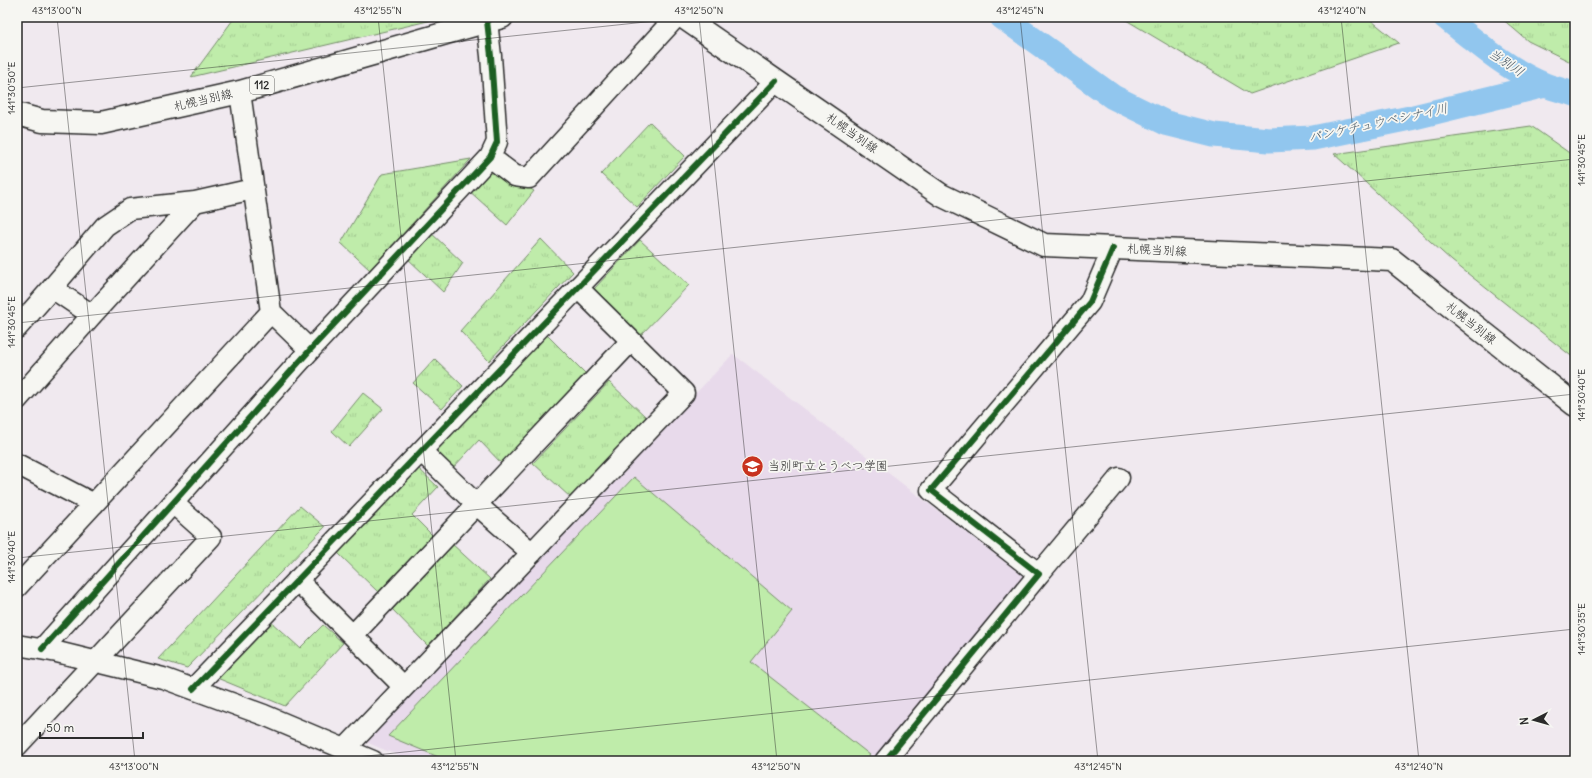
<svg xmlns="http://www.w3.org/2000/svg" width="1592" height="778" viewBox="0 0 1592 778" font-family="Delius,'Klee One',sans-serif">
<defs>
<pattern id="grass-tufts" width="24" height="20" patternUnits="userSpaceOnUse"><rect width="24" height="20" fill="#bfecaa"/><path d="M3 7l-1-3M5 7V3M7 7l1-3M15 17l-1-3M17 17v-4M19 17l1-3" fill="none" stroke="#a4cb92"/></pattern>
</defs>
<rect width="100%" height="100%" fill="#f0e9ef"/>
<filter id="ink" filterUnits="userSpaceOnUse"><feTurbulence type="fractalNoise" baseFrequency=".025" numOctaves="2"/><feDisplacementMap in="SourceGraphic" scale="8" xChannelSelector="R" yChannelSelector="G"/><feConvolveMatrix kernelMatrix="1 2 1 2 8 2 1 2 1" color-interpolation-filters="sRGB"/></filter>
<g filter="url(#ink)">
<path fill="#e8daeb" d="M733 354 1024 577 875 761H411L366 742Z"/>
<path fill="url(#grass-tufts)" stroke="#758c6a" d="M235 17H445L191 77Z
M1121 17H1367L1399 43 1250 94Z
M1500 17H1575V64L1528 41Z
M650 122 685 156 637 207 601 174Z
M1531 126 1575 157V359L1452 261 1334 154Z
M471 159 370 270 341 243 382 174Z
M490 165 534 191 507 225 467 189Z
M429 231 463 263 443 292 406 257Z
M541 239 573 272 489 361 460 331Z
M640 240 689 285 640 336 593 290Z
M547 335 589 377 504 466 479 440 452 469 435 451Z
M435 359 463 386 442 409 413 383Z
M609 382 646 417 571 498 533 463Z
M363 393 383 409 349 447 332 431Z
M418 468 438 487 412 515 433 536 379 593 337 552Z
M300 506 325 527 187 668 158 659Z
M451 543 490 579 428 646 390 607Z
M270 621 300 648 323 625 343 643 285 706 217 678Z"/>
<path fill="#bfecaa" stroke="#758c6a" d="M634 477 792 611 751 662 870 755 864 761H448L388 736Z"/>
<g fill="none" stroke-linecap="round" stroke-linejoin="round">
<path stroke="#91c6ee" stroke-width="25" d="M1002 17 1113 97 1166 123 1214 135 1269 140 1313 138 1410 118 1545 85
M1445 17C1476 42 1508 70 1545 85 1555 89 1565 91 1575 94"/>
<defs>
<path id="minor" d="M240 92 271 312 310 350
M490 157 515 176 529 178 676 17
M52 288 105 226 130 209 195 202
M17 328 52 288 92 315
M17 400 92 315 195 202 253 189
M421 451 476 504 532 553
M17 464 94 504
M1039 574 1119 478
M297 580 404 687
M17 587 271 312
M353 635 631 341
M17 645 57 652 163 678 264 715 373 761
M42 649 310 350 490 157 497 142 491 56 487 21
M193 689 776 81
M17 746 211 537 173 503
M345 749 684 393 578 288
M885 761 1039 574 931 490 1090 302 1113 248"/>
<path id="major" d="M683 17 941 195 1044 245 1392 260 1575 405
M17 114 42 121 101 123 240 92 502 17"/>
</defs>
<use href="#minor" stroke="#2b2b2b" stroke-width="23"/>
<use href="#major" stroke="#2b2b2b" stroke-width="25"/>
<use href="#minor" stroke="#f6f6f2" stroke-width="20"/>
<use href="#major" stroke="#f6f6f2" stroke-width="22"/>
<defs>
<path id="cycleway" d="M42 649 310 350 490 157 497 142 491 56 487 21
M193 689 776 81
M885 761 1039 574 931 490 1090 302 1113 248"/>
</defs>
<use href="#cycleway" stroke="#f6f6f2" stroke-width="8"/>
<use href="#cycleway" stroke="#1b5e20" stroke-width="6"/>
</g>
</g>
<path fill="none" stroke="#2b2b2b" stroke-width="1" stroke-opacity="0.45" d="M57 17 135 761M378 17 456 761M699 17 777 761M1020 17 1098 761M1341 17 1419 761M17 88 693 17M17 323 1575 159M17 558 1575 394M319 761 1575 629"/>
<defs>
<symbol id="school-disc" viewBox="-11 -11 22 22"><circle r="9.5" fill="#c8321e" stroke="#f6f6f2"/><path d="M0-5L7-2L0 1L-7-2ZM-4 1L0 2.5L4 1V4Q0 6-4 4Z" fill="#fff"/></symbol>
</defs>
<g fill-rule="evenodd">
<use href="#school-disc" x="740" y="454" width="25" height="25"/>
</g>
<g text-anchor="middle" stroke-width="3.5" stroke-linejoin="round" paint-order="stroke">
<rect fill="#f6f6f2" stroke="#686867" stroke-width="1" x="250" y="76" width="24" height="18" rx="3"/>
<g font-size="11" font-weight="bold" fill="#2b2b2b">
<text x="262" y="89">112</text>
</g>
<g font-size="12" fill="#2b2b2b" stroke="#f6f6f2">
<text transform="translate(203 100) rotate(-13)" y="4">札幌当別線</text>
<text transform="translate(852 133) rotate(35)" y="4">札幌当別線</text>
<text transform="translate(1157 250) rotate(3)" y="4">札幌当別線</text>
<text transform="translate(1471 323) rotate(38)" y="4">札幌当別線</text>
</g>
<g font-size="12" fill="#2b2b2b" stroke="#f6f6f2" text-anchor="start">
<text x="768" y="470">当別町立とうべつ学園</text>
</g>
<g font-size="13" font-style="italic" fill="#4a5a66" stroke="#f6f6f2">
<text transform="translate(1507 62) rotate(34)" y="5">当別川</text>
<text transform="translate(1378 122) rotate(-12)" y="5">パンケチュウベシナイ川</text>
</g>
</g>
<rect width="1592" height="778" fill="none" stroke="#f6f6f2" stroke-width="44"/>
<g transform="translate(1534 720) rotate(264)" stroke="#f6f6f2" stroke-width="3" paint-order="stroke">
<path d="M0-3L7 15L0 10L-7 15Z" fill="#2b2b2b"/>
<text y="-6" font-size="11" font-weight="bold" text-anchor="middle" fill="#2b2b2b">N</text>
</g>
<path d="M40 732v6h103v-6" fill="none" stroke="#2b2b2b" stroke-width="2"/>
<text x="46" y="732" font-size="12" fill="#2b2b2b" stroke="#f6f6f2" stroke-width="3" paint-order="stroke">50 m</text>
<rect x="22" y="22" width="1548" height="734" fill="none" stroke="#2b2b2b" stroke-width="1.5"/>
<g font-size="10" text-anchor="middle" fill="#2b2b2b">
<text x="57" y="14">43°13'00"N</text>
<text x="378" y="14">43°12'55"N</text>
<text x="699" y="14">43°12'50"N</text>
<text x="1020" y="14">43°12'45"N</text>
<text x="1342" y="14">43°12'40"N</text>
<text transform="translate(11 88) rotate(-90)" y="4">141°30'50"E</text>
<text transform="translate(1581 160) rotate(-90)" y="4">141°30'45"E</text>
<text transform="translate(11 322) rotate(-90)" y="4">141°30'45"E</text>
<text transform="translate(1581 395) rotate(-90)" y="4">141°30'40"E</text>
<text transform="translate(11 557) rotate(-90)" y="4">141°30'40"E</text>
<text transform="translate(1581 629) rotate(-90)" y="4">141°30'35"E</text>
<text x="134" y="770">43°13'00"N</text>
<text x="455" y="770">43°12'55"N</text>
<text x="776" y="770">43°12'50"N</text>
<text x="1098" y="770">43°12'45"N</text>
<text x="1419" y="770">43°12'40"N</text>
</g>
</svg>
